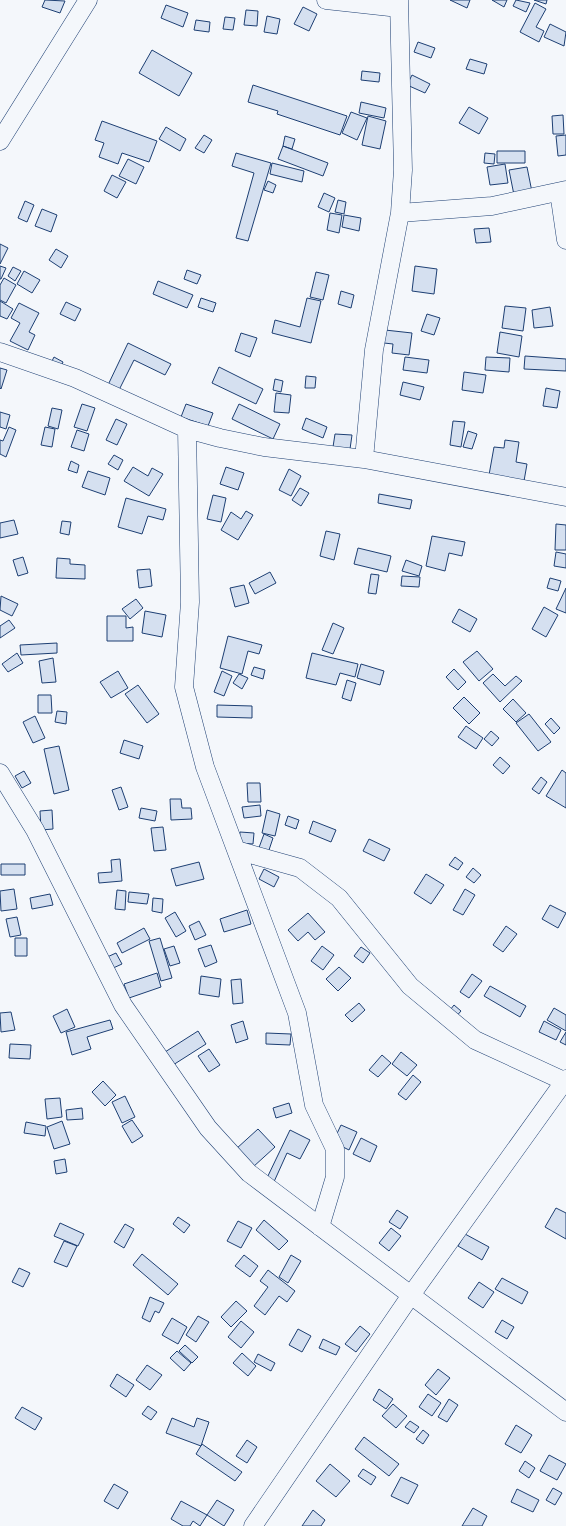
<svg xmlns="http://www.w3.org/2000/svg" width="566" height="1526" viewBox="0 0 566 1526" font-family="Roboto,sans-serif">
<rect width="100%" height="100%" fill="#f4f7fb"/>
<path fill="#d5e0f0" stroke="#1d3f73" d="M45 0 65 1 60 13 42 7Z
M450 0H470L467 8Z
M492 0H507L504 7Z
M516 0 530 3 526 12 513 6Z
M534 0H547L546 4Z
M535 3 546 9 536 27 544 31 539 42 520 32Z
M166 5 188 13 183 27 161 18Z
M303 7 317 14 309 31 294 24Z
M246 10 258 11 257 26 244 25Z
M267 16 280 19 277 34 264 32Z
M225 17 235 18 233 30 223 29Z
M196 20 210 22 209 32 194 30Z
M550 24 566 32 564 46 544 37Z
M418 42 435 48 431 58 414 52Z
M152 50 192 73 179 96 139 73Z
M470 59 487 64 484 74 466 69Z
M362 71 380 73 379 82 361 80Z
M412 75 430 84 425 93 407 85Z
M253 85 347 116 340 135 277 114 278 111 248 102Z
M361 102 386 108 384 118 359 113Z
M469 107 488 118 479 134 459 123Z
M351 112 367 118 357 140 342 133Z
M563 115 564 134H553L552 116Z
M368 116 386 121 380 149 362 145Z
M102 121 157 141 149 162 122 153 118 164 99 157 104 143 95 140Z
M166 127 186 139 180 151 159 139Z
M204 135 212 140 204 153 195 148Z
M566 135V155L558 156 556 136Z
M285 136 295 139 292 149 283 146Z
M283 146 328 163 323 176 278 159Z
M497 151H525V163H497Z
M236 153 271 163 248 241 236 238 254 173 232 166Z
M485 153 495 154 494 164 484 163Z
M128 159 144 167 136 184 119 176Z
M272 163 304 171 302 182 270 174Z
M505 164 508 183 490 185 487 167Z
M527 167 532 192 514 195 509 170Z
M112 175 126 182 117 198 104 191Z
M268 181 276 185 273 193 264 190Z
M324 193 335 198 329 212 318 207Z
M338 200 346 202 344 214 335 212Z
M25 201 34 205 27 222 18 218Z
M42 209 57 215 51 232 35 226Z
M330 213 342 215 339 233 327 230Z
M344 215 361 218 359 231 342 227Z
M489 228 491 242 476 243 474 229Z
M0 244 8 248 0 264Z
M56 249 68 256 61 268 49 260Z
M0 266 6 268 1 279H0Z
M415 266 437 269 434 294 412 291Z
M13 267 21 271 15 281 8 276Z
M187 270 201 275 197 284 184 279Z
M24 271 40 280 32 293 17 284Z
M316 272 329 275 323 300 310 297Z
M4 278 16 285 6 303 0 300V285Z
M158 281 193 295 187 308 153 294Z
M341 291 354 295 351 308 338 304Z
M201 298 216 303 213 312 198 307Z
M307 298 321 301 311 343 272 333 275 320 300 327Z
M0 301 13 309 7 319 0 316Z
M66 302 81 309 75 321 60 314Z
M19 303 39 313 29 332 35 335 28 350 10 341 20 323 11 318Z
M505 306 526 308 523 331 502 328Z
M550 307 553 326 534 328 532 310Z
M427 314 440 318 434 335 421 331Z
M385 330 412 333 409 355 392 353 393 344 384 343Z
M500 332 522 336 519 357 497 353Z
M241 333 257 338 250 357 235 351Z
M128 343 171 364 165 375 134 360 119 390 108 385Z
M525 356 566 359V371L524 369Z
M54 357 63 362 60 369 50 365Z
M405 357 429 360 427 373 403 370Z
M486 357 510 358 509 372 485 370Z
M219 367 263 389 256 404 212 383Z
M0 368 7 370 1 389 0 388Z
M464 372 486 375 483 393 462 390Z
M306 376 316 377 315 388H305Z
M275 379 283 381 281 392 273 390Z
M403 382 424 387 420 400 400 395Z
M546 388 560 391 557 408 543 406Z
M276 393 291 395 289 413 274 412Z
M82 404 95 408 87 431 74 427Z
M186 404 213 413 208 426 181 417Z
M239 404 280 424 273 439 232 419Z
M52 408 62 410 58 429 48 426Z
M0 412 10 415 6 429 0 427Z
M306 418 327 427 323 438 302 429Z
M116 419 127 424 117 445 106 440Z
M453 421 465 422 461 447 450 445Z
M9 427 16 430 6 457 0 454V440L3 441Z
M45 427 55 429 52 447 41 445Z
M77 430 89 434 84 451 71 447Z
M468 431 477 434 472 449 463 447Z
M335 434 352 435 350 449 333 447Z
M505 440 519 442 516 462 527 464 524 481 489 475 494 447 504 448Z
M114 455 123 460 118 470 108 464Z
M71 461 79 465 77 473 68 470Z
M133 467 148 476 152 468 163 474 149 496 124 481Z
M226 467 244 473 238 490 220 484Z
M289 469 301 476 291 496 279 490Z
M88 471 110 478 105 495 82 487Z
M300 488 309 493 301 506 292 500Z
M379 494 412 500 410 509 378 503Z
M213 495 226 498 221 522 207 519Z
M126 498 166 509 163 520 148 516 142 534 118 527Z
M246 511 253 515 238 540 221 530 231 512 241 519Z
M14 520 18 534 0 538V523Z
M62 521 71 522 69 535 60 533Z
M556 524 566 525V550H555Z
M326 531 340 534 334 560 320 556Z
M432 536 465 542 462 556 449 553 445 571 426 566Z
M358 548 391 556 387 572 354 564Z
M556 552 566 554V568L554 566Z
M23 557 28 573 18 576 13 560Z
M57 558 70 559V564L85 565V579L56 578Z
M406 560 422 566 419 576 402 571Z
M150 569 152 586 139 588 137 570Z
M270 572 276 583 255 594 249 583Z
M371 574 379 575 376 594 368 593Z
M402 576 420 577 419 587 401 586Z
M550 578 561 581 558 591 547 588Z
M244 585 249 603 235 607 230 588Z
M566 588V613L556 609Z
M1 596 18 604 12 616 0 610Z
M136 599 143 608 130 619 122 609Z
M544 607 558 615 546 637 532 629Z
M459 609 477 619 470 632 452 622Z
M145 611 166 615 162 637 142 633Z
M107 616H126V628L133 627V641H107Z
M9 620 15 628 0 638V626Z
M333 623 344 628 333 654 322 650Z
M228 636 262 645 259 654 248 651 242 674 220 668Z
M57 643V653L21 655 20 645Z
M477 651 493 669 479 681 463 662Z
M17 653 23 663 8 672 2 664Z
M312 653 358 664 355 677 340 673 336 685 306 678Z
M53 658 56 682 42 683 39 661Z
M361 664 384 671 380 685 357 678Z
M254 667 265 670 263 679 251 675Z
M454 669 466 682 458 690 446 677Z
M118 671 128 688 111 698 100 682Z
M222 671 232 676 224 696 214 692Z
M239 674 248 678 242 689 233 683Z
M493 674 505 686 516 676 522 681 500 702 483 683Z
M347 680 356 683 351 701 342 698Z
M138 685 159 714 147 723 125 694Z
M38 695H51L52 713H38Z
M464 697 480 713 469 724 453 708Z
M513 699 526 713 516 722 503 709Z
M217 705 252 706V718L217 717Z
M57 711 67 712 66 724 55 722Z
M529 714 551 742 538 751 516 723Z
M35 716 45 738 33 743 23 722Z
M551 718 560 728 554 734 545 724Z
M466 726 483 738 476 749 458 737Z
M491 731 499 738 492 746 484 739Z
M124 740 143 746 139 759 120 753Z
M59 746 69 790 54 794 44 749Z
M500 757 510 766 503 774 493 765Z
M562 770 566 773V808L546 796Z
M24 771 31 783 22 788 15 776Z
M541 777 547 782 539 794 532 789Z
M247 783H260L261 802H248Z
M121 787 128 807 119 810 112 790Z
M170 799H181L182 808H191L192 819 171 820Z
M260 805 261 816 244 818 242 807Z
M141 808 157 811 155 821 139 818Z
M52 810 53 829 41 830 40 811Z
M267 810 280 814 275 836 262 833Z
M288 816 299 820 296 829 285 825Z
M313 821 336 830 331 842 309 833Z
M163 827 166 850 154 851 151 828Z
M240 832 254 833 253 844 239 843Z
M264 834 273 838 267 856 257 853Z
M369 839 390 849 384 861 363 851Z
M455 857 463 863 458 870 449 865Z
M120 859 122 881 99 883 98 873 112 872 111 860Z
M199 862 204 879 176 886 171 869Z
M1 864H25V875H1Z
M473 868 481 875 474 883 466 877Z
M264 869 279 877 274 887 259 879Z
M426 874 444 885 431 904 414 893Z
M14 889 17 909 1 911 0 891Z
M465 889 475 895 463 915 453 910Z
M117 890 126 891 125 910 115 909Z
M129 892 149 894 147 904 128 902Z
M50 894 53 905 32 909 30 898Z
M153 898 163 899 162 913 152 911Z
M550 905 566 913 558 928 542 919Z
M247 910 251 924 224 932 220 919Z
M175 912 186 931 176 937 165 918Z
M308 913 325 932 315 940 308 932 298 941 288 930Z
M17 917 21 935 10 937 6 919Z
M199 921 206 935 195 940 189 926Z
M506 926 517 934 503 952 493 945Z
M144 928 150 939 122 953 117 943Z
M15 938H27V956H15Z
M160 938 172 978 161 981 149 941Z
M211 945 217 962 205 967 198 949Z
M174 946 180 963 170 966 164 949Z
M322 946 334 955 323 970 311 961Z
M361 947 370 953 363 963 354 956Z
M116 953 122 964 111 969 105 958Z
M339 967 351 978 338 991 326 979Z
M157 973 161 987 129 998 124 984Z
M472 974 482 981 469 998 460 992Z
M201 976 221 979 219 997 199 994Z
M241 979 243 1003 233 1004 231 980Z
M490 986 526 1006 520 1017 484 996Z
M359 1003 365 1010 352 1022 345 1015Z
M454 1005 461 1011 454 1019 447 1014Z
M554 1008 566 1015V1031L547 1020Z
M67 1009 75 1027 61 1033 53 1016Z
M11 1012 15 1030 1 1032 0 1013Z
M110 1020 113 1029 87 1037 91 1049 72 1055 66 1032Z
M243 1021 248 1039 236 1043 231 1025Z
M544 1021 561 1030 556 1040 539 1032Z
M198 1031 206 1044 173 1065 165 1052Z
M566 1032V1045L560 1042Z
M266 1033 291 1034 290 1045 266 1044Z
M10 1044 31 1045 30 1059 9 1058Z
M209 1049 220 1065 209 1072 198 1056Z
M401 1052 417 1065 407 1076 392 1064Z
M382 1055 391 1063 378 1077 369 1070Z
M413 1075 421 1082 406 1100 398 1094Z
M103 1081 116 1095 105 1106 92 1092Z
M125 1096 135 1117 122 1123 112 1102Z
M60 1098 62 1117 47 1119 45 1099Z
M289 1103 292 1113 276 1118 273 1108Z
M82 1108 83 1119 67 1120 66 1110Z
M132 1120 143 1136 132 1143 122 1126Z
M62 1121 70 1144 54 1149 47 1127Z
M26 1122 46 1126 45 1136 24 1133Z
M341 1125 357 1132 349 1150 333 1142Z
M258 1129 275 1147 253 1167 236 1149Z
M290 1130 310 1140 300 1159 287 1153 273 1184 266 1180Z
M361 1138 377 1146 370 1162 353 1154Z
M65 1159 67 1172 56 1174 54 1161Z
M556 1208 566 1213V1239L545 1227Z
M397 1210 408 1217 400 1229 389 1222Z
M178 1217 190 1225 184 1233 173 1224Z
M264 1220 288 1241 279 1250 256 1230Z
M238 1221 252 1228 241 1248 227 1241Z
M60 1223 84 1234 78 1246 54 1236Z
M125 1224 134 1229 124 1248 114 1242Z
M391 1228 401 1236 389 1251 379 1243Z
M465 1234 489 1247 482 1260 458 1246Z
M64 1241 77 1246 67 1267 54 1262Z
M142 1254 178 1284 168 1295 133 1265Z
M244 1255 258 1266 250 1277 235 1266Z
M291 1255 301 1261 288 1283 279 1277Z
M19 1268 30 1273 23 1287 12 1282Z
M268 1270 295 1291 287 1302 279 1296 265 1315 254 1306 268 1287 260 1281Z
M502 1278 528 1292 522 1304 495 1289Z
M479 1282 494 1292 483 1308 468 1298Z
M150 1297 164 1303 159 1313 155 1311 150 1322 142 1318Z
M236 1301 247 1311 231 1327 221 1317Z
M198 1316 209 1322 196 1342 186 1335Z
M172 1318 187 1327 178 1344 162 1335Z
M502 1320 514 1327 507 1339 495 1332Z
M241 1321 254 1332 241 1348 228 1337Z
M360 1326 370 1334 356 1352 345 1344Z
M298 1329 311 1336 302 1352 289 1345Z
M323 1339 340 1347 336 1355 319 1348Z
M185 1345 198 1357 192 1363 179 1351Z
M177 1351 191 1363 184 1371 170 1358Z
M242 1353 256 1366 248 1376 233 1363Z
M258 1354 275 1363 271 1371 254 1362Z
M147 1365 162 1375 150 1390 136 1380Z
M438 1369 450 1378 436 1395 425 1385Z
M117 1374 134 1385 126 1397 110 1386Z
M379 1389 393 1399 386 1409 373 1400Z
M428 1394 441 1403 432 1416 419 1407Z
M449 1399 458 1405 447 1422 438 1417Z
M393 1404 407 1416 396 1428 382 1416Z
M148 1406 157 1412 151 1420 142 1414Z
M22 1407 42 1418 35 1430 15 1418Z
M172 1418 194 1427 197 1418 209 1422 201 1446 166 1433Z
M410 1421 419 1427 414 1433 405 1427Z
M516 1425 532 1435 521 1453 505 1444Z
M423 1430 429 1435 423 1444 416 1439Z
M364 1437 399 1464 389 1476 355 1449Z
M247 1440 257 1447 247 1463 236 1456Z
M202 1444 242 1472 235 1481 196 1454Z
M549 1455 566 1464 557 1480 540 1471Z
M525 1461 535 1468 529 1478 519 1471Z
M330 1464 350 1481 336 1497 316 1481Z
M363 1469 376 1477 371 1485 358 1476Z
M401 1477 418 1485 408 1504 391 1496Z
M114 1484 128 1492 118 1509 104 1501Z
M553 1488 562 1493 555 1505 546 1500Z
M517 1489 539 1500 533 1512 511 1502Z
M217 1500 234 1510 224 1526 207 1515Z
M181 1501 207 1515 200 1526 193 1521 190 1526H183L171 1519Z
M473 1508 487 1516 482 1526H462Z
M313 1510 325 1520 321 1526H302Z"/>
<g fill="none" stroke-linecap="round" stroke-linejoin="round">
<defs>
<path id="minor" d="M326 0 399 8
M0 141 88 0
M559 192 566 240
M400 213 492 206 566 190
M0 352 75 378 187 429 220 438 264 447 364 459 566 497
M187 429 190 602 184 687 205 767 297 1013 314 1105 335 1149V1177L320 1227
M364 459 374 350 400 213 403 170 399 0
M0 773 35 830 123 1005 208 1128 249 1173 566 1412
M236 850 300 868 339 898 410 986 475 1040 566 1082
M253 1526 411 1295 566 1079"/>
</defs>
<use href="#minor" stroke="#1d3f73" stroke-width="19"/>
<use href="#minor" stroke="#f4f7fb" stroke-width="18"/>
</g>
</svg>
